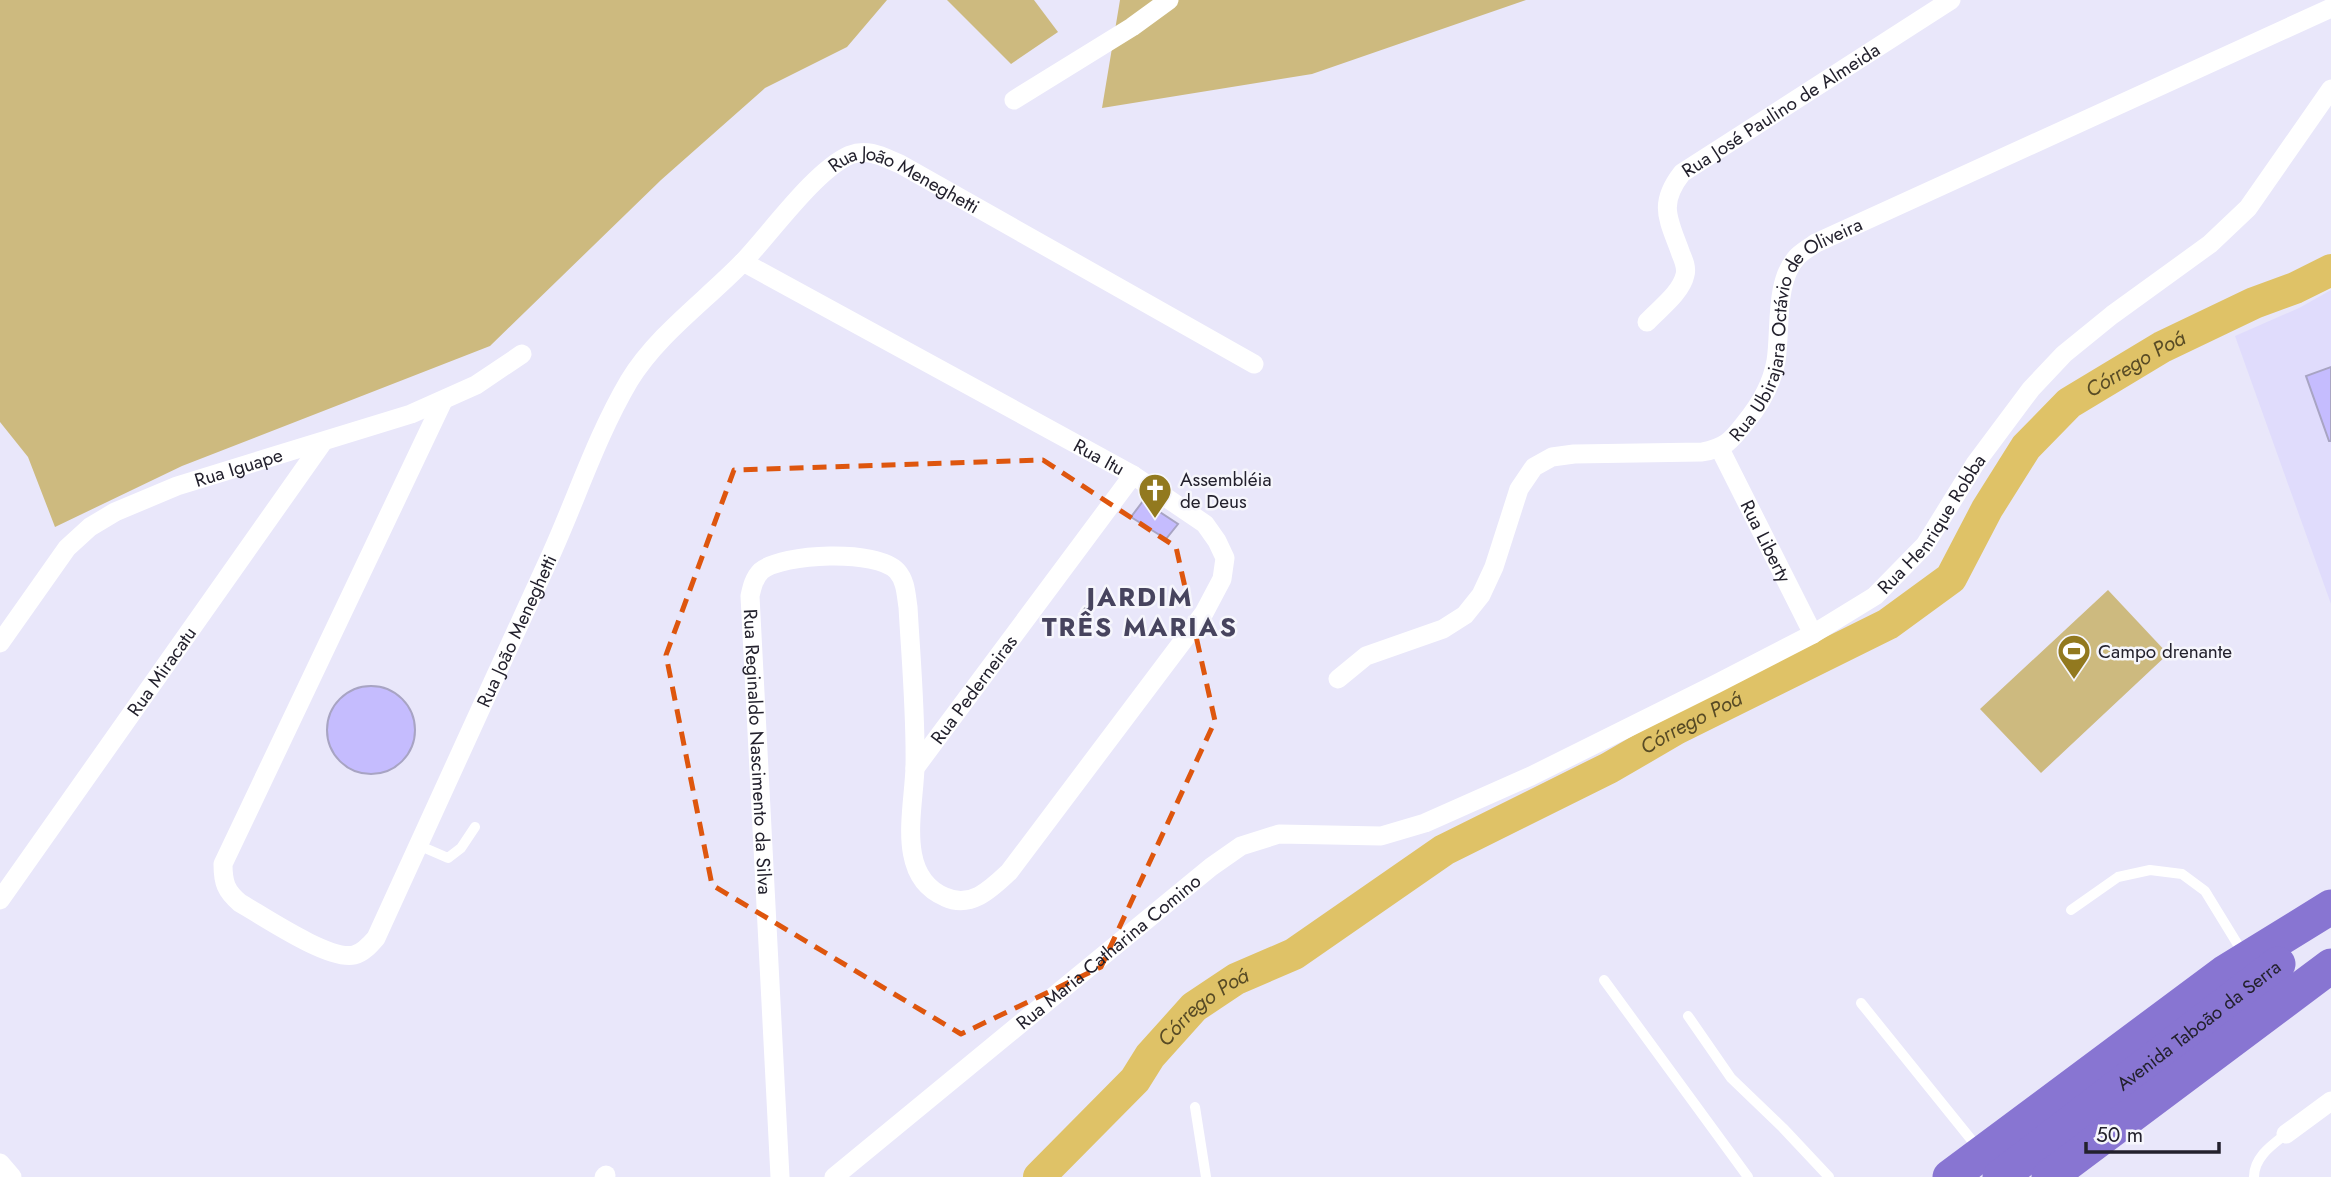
<svg xmlns="http://www.w3.org/2000/svg" width="2331" height="1177" viewBox="0 0 2331 1177" font-family="Jost,sans-serif">
<rect width="100%" height="100%" fill="#e9e7fa"/>
<path fill="#e0dcfc" d="M2331 290V604L2235 336 2299 308Z"/>
<path fill="#cdba7f" d="M0 0H887L847 47 765 88 661 180 490 346 182 466 55 527 28 457 0 422Z
M947 0H1034L1058 32 1011 64Z
M1120 0H1526L1312 74 1102 108Z
M2108 590 2168 654 2041 773 1980 709Z"/>
<g fill="none" stroke-linecap="round" stroke-linejoin="round">
<path stroke="#dfc267" stroke-width="32" id="s1" d="M1039 1177 1135 1080 1150 1056 1194 1007 1236 979 1294 954 1444 850 1609 768 1676 729 1888 624 1951 578 1987 509 2026 447 2069 403 2162 347 2254 303 2295 288 2331 270"/>
</g>
<path fill="#c5bcfe" stroke="#a8a4c3" stroke-width="2" d="M2331 367V441H2329L2306 376Z
M1143 501 1178 524 1166 539 1131 517Z
M327 730a44 44 0 1 1 88 0a44 44 0 1 1-88 0Z"/>
<g fill="none" stroke-linecap="round" stroke-linejoin="round">
<path stroke="#fff" stroke-width="10" d="M418 845 448 858 461 848 475 827
M2071 910 2118 877 2150 870 2182 874 2205 891 2243 953
M1604 980 1748 1177
M1861 1003 1978 1148
M1688 1016 1731 1078 1783 1128 1829 1177
M1195 1107 1206 1177
M2254 1177C2254 1157 2272 1145 2286 1134"/>
<g stroke="#fff" stroke-width="19">
<path d="M1014 100 1132 27 1169 0"/>
<path id="s2" d="M743 262 1133 475 1205 524 1217 541 1225 558 1222 579 1204 613 1009 872C991 889 971 909 945 897 895 876 914 809 915 767 916 714 911 660 908 607 906 595 906 581 897 571 877 549 783 553 761 571 754 578 752 587 750 596L780 1177"/>
<path id="s3" d="M1647 322C1659 309 1681 293 1685 275 1687 268 1684 261 1681 254 1669 220 1657 205 1682 173L1951 0"/>
<path id="s4" d="M443 401 223 864C223 883 226 891 240 903 263 916 329 961 354 955 363 953 370 945 376 938 434 812 491 685 549 559 576 500 596 437 629 381 657 335 705 301 742 263 770 234 815 170 850 155 868 148 883 157 900 164L1254 364"/>
<path id="s5" d="M1720 449 1813 634"/>
<path id="s6" d="M0 643 67 548 90 527 115 512 177 486 411 414 476 385 522 354"/>
<path id="s7" d="M1338 679 1366 656 1443 629 1465 615 1481 595 1494 567 1519 489 1534 467 1552 457 1574 454 1702 452C1725 448 1731 441 1745 423 1760 405 1772 384 1776 361 1781 330 1774 280 1798 256 1803 251 1810 247 1816 243L2331 8"/>
<path id="s8" d="M915 768 1133 475"/>
<path id="s9" d="M0 900 323 442"/>
<path d="M2286 1134 2331 1101"/>
<path d="M0 1163 12 1177"/>
<path d="M604 1177 606 1175"/>
<path id="s10" d="M834 1177 1211 867 1241 846 1279 834 1381 836 1425 823 1531 776 1716 684 1813 634 1875 596 1925 545 1975 464 2031 389 2064 354 2112 315 2210 244 2248 208 2331 89"/>
</g>
<g stroke="#8875d2" stroke-width="35">
<path d="M1950 1177 2224 973 2331 907"/>
<path id="s11" d="M2000 1177 2278 964"/>
<path d="M2049 1177 2331 966"/>
</g>
</g>
<path fill="none" stroke="#de560e" stroke-width="5" stroke-dasharray="14 9" stroke-linejoin="round" d="M1043 460 1176 547 1215 721 1101 967 961 1034 712 885 666 655 734 470Z"/>
<defs>
<symbol id="church-pin" viewBox="-11 -11 22 30"><path d="M0 17L-7.5 6A9.5 9.5 0 1 1 7.5 6Z" fill="#92791f" stroke="#f6f6fc"/><path d="M-1.2-6h2.4v3.5h3.3v2.4h-3.3V6h-2.4V-.1h-3.3v-2.4h3.3Z" fill="#fff"/></symbol>
<symbol id="stadium-pin" viewBox="-11 -11 22 30"><path d="M0 17L-7.5 6A9.5 9.5 0 1 1 7.5 6Z" fill="#92791f" stroke="#f6f6fc"/><path d="M0-5a6.5 5 0 1 0 0 10a6.5 5 0 1 0 0-10ZM-3.5-1.8h7v3.6h-7Z" fill="#fff"/></symbol>
</defs>
<g fill-rule="evenodd">
<use href="#church-pin" x="1136" y="471" width="38" height="52"/>
<use href="#stadium-pin" x="2055" y="632" width="38" height="52"/>
</g>
<g text-anchor="middle" stroke-width="5" stroke-linejoin="round" paint-order="stroke">
<g font-size="19" fill="#23212d" stroke="#f6f6fc">
<text dy="7" stroke="none"><textPath href="#s3" startOffset="287">Rua José Paulino de Almeida</textPath></text>
<text dy="7" stroke="none"><textPath href="#s4" startOffset="1701">Rua João Meneghetti</textPath></text>
<text dy="7" stroke="none"><textPath href="#s7" startOffset="649">Rua Ubirajara Octávio de Oliveira</textPath></text>
<text dy="7" stroke="none"><textPath href="#s2" startOffset="406">Rua Itu</textPath></text>
<text dy="7" stroke="none"><textPath href="#s6" startOffset="308">Rua Iguape</textPath></text>
<text dy="7" stroke="none"><textPath href="#s10" startOffset="1309">Rua Henrique Robba</textPath></text>
<text dy="7" stroke="none"><textPath href="#s5" startOffset="103">Rua Liberty</textPath></text>
<text dy="7" stroke="none"><textPath href="#s4" startOffset="1050">Rua João Meneghetti</textPath></text>
<text dy="7" stroke="none"><textPath href="#s9" startOffset="280">Rua Miracatu</textPath></text>
<text dy="7" stroke="none"><textPath href="#s8" startOffset="98">Rua Pederneiras</textPath></text>
<text dy="7" stroke="none"><textPath href="#s2" startOffset="1696">Rua Reginaldo Nascimento da Silva</textPath></text>
<text dy="7" stroke="none"><textPath href="#s10" startOffset="355">Rua Maria Catharina Comino</textPath></text>
<text dy="7" stroke="none"><textPath href="#s11" startOffset="250">Avenida Taboão da Serra</textPath></text>
</g>
<g font-size="19" fill="#23212d" stroke="#f6f6fc" text-anchor="start">
<text x="1180" y="486">Assembléia<tspan x="1180" dy="22">de Deus</tspan></text>
<text x="2098" y="658">Campo drenante</text>
</g>
<g font-size="21" font-style="italic" fill="#584b25" stroke="#f6f6fc">
<text dy="7" stroke="none"><textPath href="#s1" startOffset="1393">Córrego Poá</textPath></text>
<text dy="7" stroke="none"><textPath href="#s1" startOffset="805">Córrego Poá</textPath></text>
<text dy="7" stroke="none"><textPath href="#s1" startOffset="238">Córrego Poá</textPath></text>
</g>
<g font-size="26" font-weight="bold" letter-spacing="2" fill="#47445e" stroke="#f6f6fc">
<text x="1140" y="606">JARDIM<tspan x="1140" dy="30">TRÊS MARIAS</tspan></text>
</g>
</g>
<path d="M2086 1142v10h133v-10" fill="none" stroke="#23212d" stroke-width="3.5"/>
<text x="2096" y="1142" font-size="21" fill="#23212d" stroke="#f6f6fc" stroke-width="5" paint-order="stroke">50 m</text>
</svg>
